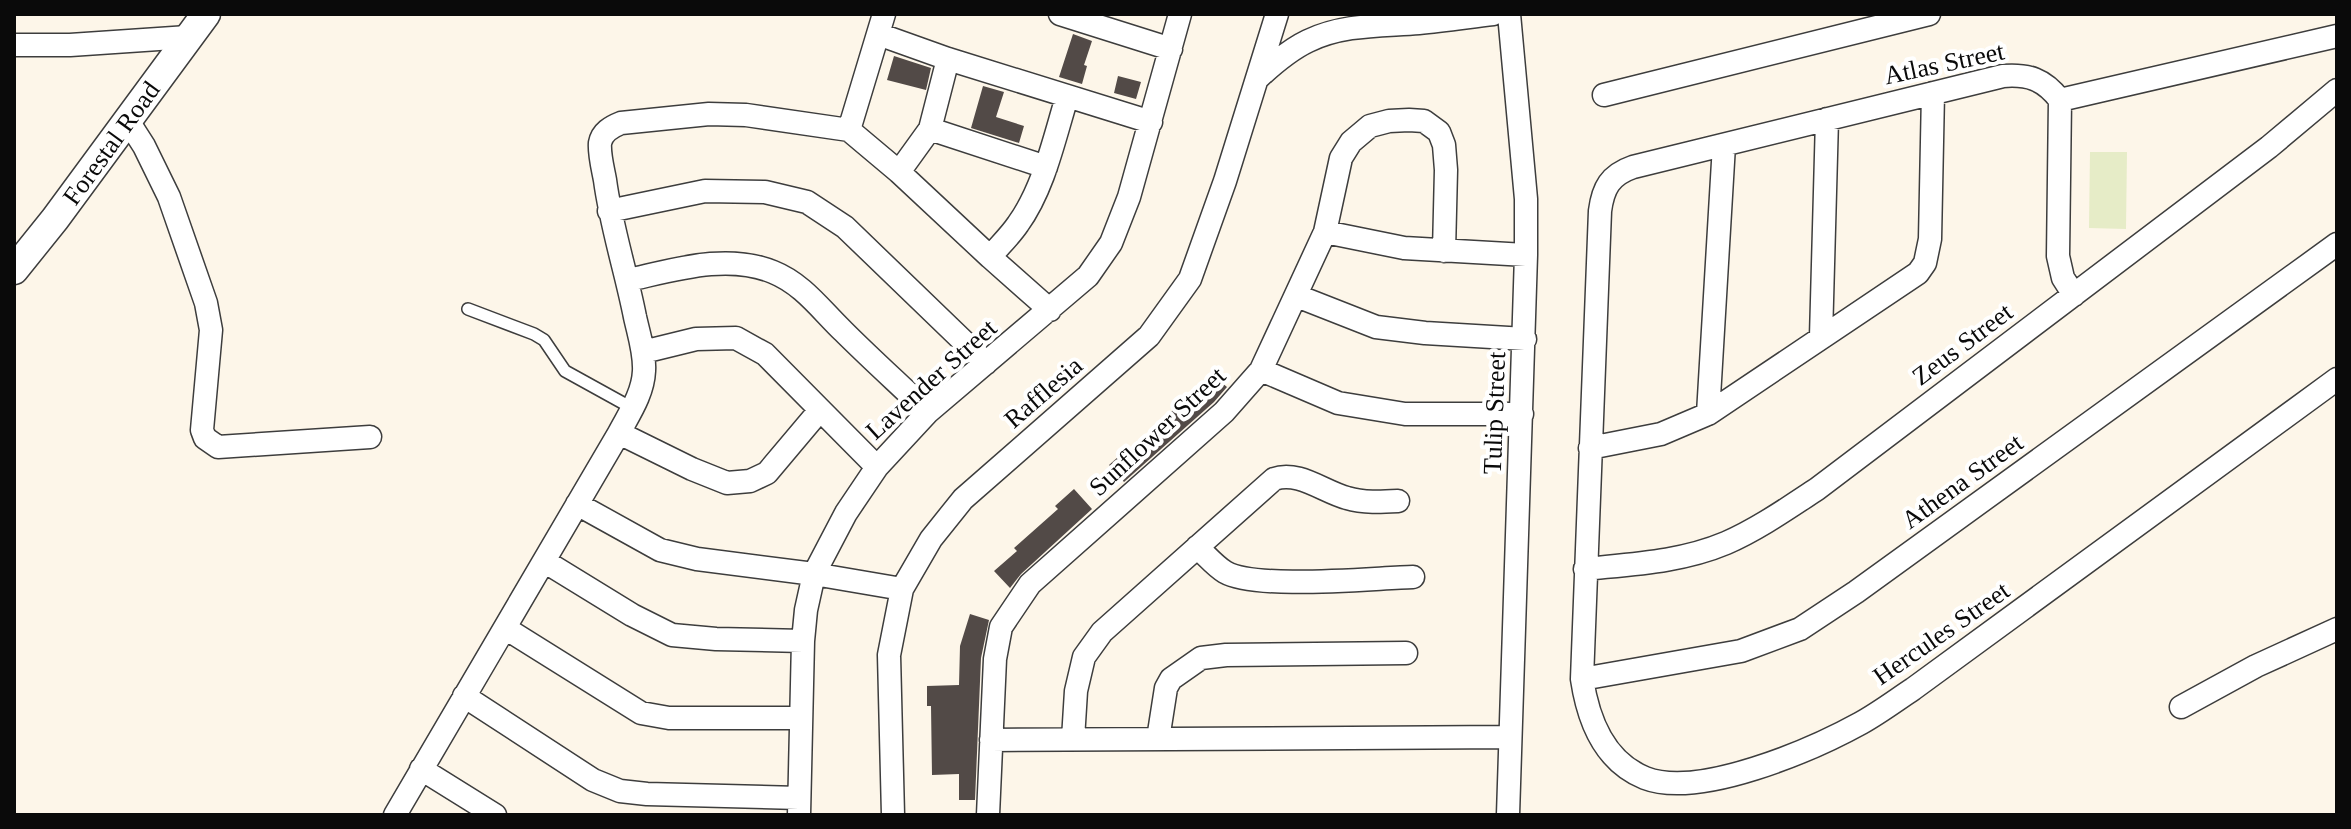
<svg xmlns="http://www.w3.org/2000/svg" width="2351" height="829" viewBox="0 0 2351 829" font-family="'Times New Roman',serif">
<rect width="100%" height="100%" fill="#fdf6e9"/>
<path fill="#e6ecc7" d="M2090 152H2127L2126 229 2089 228Z"/>
<path fill="#524a47" d="M1073 34 1092 41 1084 65 1087 66 1082 84 1059 77Z
M894 56 931 68 926 90 887 80Z
M1118 76 1141 82 1136 99 1114 93Z
M983 86 1004 92 996 117 1024 126 1019 143 971 128Z
M1211 374 1227 387 1214 402 1124 482 1109 465 1127 449 1129 451 1189 395 1191 397Z
M1074 489 1092 509 1021 574 1010 588 994 571 1017 551 1014 548 1058 509 1055 506Z
M970 614 989 620 981 658 975 800H959V774L932 775 931 706H927V686L959 685 960 646Z"/>
<g fill="none" stroke-linecap="round" stroke-linejoin="round">
<defs>
<path id="service" d="M468 309 534 334 544 340 565 371 632 408"/>
<path id="minor" d="M1060 14 1171 49
M878 34 948 59 1151 122
M14 45H70L188 37
M1258 78C1273 64 1289 50 1308 41 1343 24 1381 26 1419 23 1443 21 1468 17 1493 14
M1604 95 1929 14
M2060 100C2044 79 2028 74 2003 76L1633 167C1610 175 1603 188 1600 211L1582 679C1588 719 1603 761 1645 778 1699 799 1812 750 1861 723 1879 713 1895 701 1913 689L2337 379
M2060 100 2337 36
M2060 100 2058 256 2063 278 2074 295
M128 121 144 146 169 197 206 303 211 330 202 430 205 438 218 447 370 437
M930 129 1046 167
M849 130 884 14
M899 172 930 129 948 59
M609 211 705 191 765 192 807 202 845 227 986 363
M1325 232 1404 248 1526 255
M990 257C999 246 1010 236 1018 224 1044 188 1054 139 1067 97
M628 280C674 270 727 253 773 272 803 284 821 310 843 331 871 359 900 385 928 412
M1297 296 1376 327 1425 333 1525 339
M1821 337 1827 119
M643 352 696 339 736 338 765 354 877 467
M1261 370 1338 403 1405 414H1522
M1708 414 1724 145
M619 433 692 469 727 483 750 481 767 473 820 410
M1590 448 1661 434 1708 414 1918 273 1925 263 1930 239 1933 93
M577 504 660 550 697 559 814 574 902 589
M1197 547C1206 555 1215 566 1225 572 1256 590 1373 578 1413 577
M544 561 632 615 672 635 716 639 803 641
M1585 569C1633 564 1681 562 1726 543 1758 529 1788 508 1817 489L2269 147 2337 90
M505 628 641 713 669 718H801
M1582 679 1741 651 1800 629 1856 592 2337 244
M464 696 593 780 620 791 647 794 799 798
M2181 707 2256 666 2337 629
M1073 739 1076 691 1084 657 1102 632 1274 479C1298 470 1324 492 1347 498 1364 503 1381 502 1398 501
M1158 739 1166 688 1171 679 1201 658 1226 655 1406 653
M991 740 1510 737
M421 769 495 815
M395 815 619 433C629 414 643 394 644 371 645 353 639 335 635 317 626 271 611 226 605 180 603 169 599 154 600 143 602 132 611 127 621 123L709 114 746 115 849 130 899 172 990 257 1050 310
M799 815 803 641 806 610 814 574 846 513 877 467 928 412 1088 276 1111 243 1129 197 1180 14
M893 815 889 655 902 589 931 539 963 499 1149 336 1190 279 1225 181 1277 14
M988 815 995 659 1001 627 1030 584 1224 412 1261 370 1325 232 1341 158 1351 142 1370 126 1389 121 1409 120 1424 121 1439 132 1444 145 1446 170 1444 251
M1508 815 1526 255V199L1509 14"/>
<path id="tertiary" d="M14 270 55 219 206 14"/>
</defs>
<use href="#service" stroke="#3d3d3d" stroke-width="14"/>
<use href="#minor" stroke="#3d3d3d" stroke-width="25"/>
<use href="#tertiary" stroke="#3d3d3d" stroke-width="31"/>
<use href="#service" stroke="#fff" stroke-width="11"/>
<use href="#minor" stroke="#fff" stroke-width="22"/>
<use href="#tertiary" stroke="#fff" stroke-width="28"/>
</g>
<g text-anchor="middle" stroke-width="8" stroke-linejoin="round" paint-order="stroke">
<g font-size="26" fill="#0a0a0a" stroke="#fff">
<text transform="translate(1944 63) rotate(-12)" y="9">Atlas Street</text>
<text transform="translate(111 143) rotate(-54)" y="9">Forestal Road</text>
<text transform="translate(1962 344) rotate(-37)" y="9">Zeus Street</text>
<text transform="translate(931 379) rotate(-42)" y="9">Lavender Street</text>
<text transform="translate(1043 392) rotate(-41)" y="9">Rafflesia</text>
<text transform="translate(1494 413) rotate(-88)" y="9">Tulip Street</text>
<text transform="translate(1157 431) rotate(-43)" y="9">Sunflower Street</text>
<text transform="translate(1962 481) rotate(-36)" y="9">Athena Street</text>
<text transform="translate(1941 633) rotate(-35)" y="9">Hercules Street</text>
</g>
</g>
<rect width="2351" height="829" fill="none" stroke="#0a0a0a" stroke-width="32"/>
</svg>
